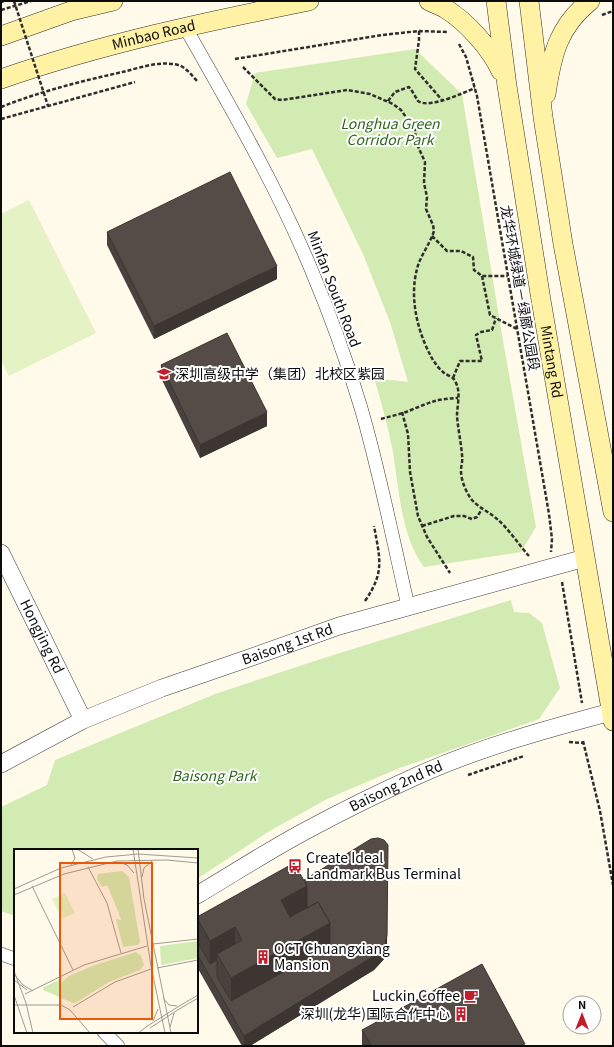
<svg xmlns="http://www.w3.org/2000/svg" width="614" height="1047" viewBox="0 0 614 1047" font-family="Georgia,'Noto Sans SC',serif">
<rect width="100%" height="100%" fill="#fffaea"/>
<path fill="#d2ebb2" d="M415 49 462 94 502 335 536 527 521 552 424 567C400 536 399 484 392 447 387 423 381 401 374 378L408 382 390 322 363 254 312 149 277 158 246 104 255 73Z
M511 600 514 612 529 613 542 623 560 688 539 719 397 769 327 799 268 832 197 879V850H15V916L1 911V807L47 785 55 760 215 694 327 657Z"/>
<path fill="#e4f2c4" d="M29 200 96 333 9 376 1 360V214Z"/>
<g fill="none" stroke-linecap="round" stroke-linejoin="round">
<defs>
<path id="minor" d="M185 27C230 106 276 185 311 269 330 314 347 361 361 408 380 473 393 540 408 606
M1 954 15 959
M104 1032 118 1046"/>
<g id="tertiary">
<path id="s1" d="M1 553 83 720"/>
<path id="s2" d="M1 764 83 720 162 688 252 657 339 626 585 558"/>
<path id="s3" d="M197 895C234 873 271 849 309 829 346 809 383 791 421 774 482 747 547 729 611 712"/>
</g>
<g id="secondary">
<path d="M429 1C435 4 441 6 446 9 467 22 491 49 501 71"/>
<path id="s4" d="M496 1 507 86 541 300 613 721"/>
<path d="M529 1 543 117 563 244 613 512"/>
<path d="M1 36 71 11 113 1"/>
<path id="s5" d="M1 79C101 44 205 22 309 1"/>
<path d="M546 94C552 54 558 27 590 1"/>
</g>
</defs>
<use href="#minor" stroke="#3f3f3f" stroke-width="14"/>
<use href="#tertiary" stroke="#3f3f3f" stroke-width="18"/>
<use href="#secondary" stroke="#2e2e2e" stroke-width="20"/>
<path stroke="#2e2e2e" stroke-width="2.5" stroke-dasharray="4 2" stroke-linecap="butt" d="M1 2 4 1
M1 10 31 1
M602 15 613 11
M419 31V40L415 69 442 100
M459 44 466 57 477 96 549 514 552 539 551 552
M235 59 382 35 419 31 447 32
M243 67 275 99 282 100 347 90 370 94 393 104 401 110 415 130 416 142 425 162 424 183 427 197 426 209 433 225 434 231C430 244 420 256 417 269 409 299 418 334 433 360 436 364 439 369 443 372 447 376 454 376 456 383 461 393 457 406 457 416 458 429 461 442 462 455 463 461 461 465 461 471 461 478 464 487 468 494 474 506 487 510 497 519 508 528 519 545 529 556
M388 101 395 92 409 87 412 91 418 101C429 109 463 93 475 88
M1 107C39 92 78 82 118 73 137 69 158 60 178 65 186 67 193 77 198 82
M1 119 135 82
M432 236 447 251H461L473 257 474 270 482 276H508
M482 276 490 315 517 329
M453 378 460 361H482L476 335 481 332 492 330 496 318
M402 412 408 434 410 472 418 516 427 537 450 573
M381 419C391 416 402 414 411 410 431 402 436 399 458 398
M422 526 454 516H464L472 519 477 517 482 509
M562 582 582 703
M365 601C385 572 380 559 374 526
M583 741 600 811 613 885
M569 742 584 743
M468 775 524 756"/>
<use href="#minor" stroke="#fff" stroke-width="13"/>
<use href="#tertiary" stroke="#fff" stroke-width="17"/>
<use href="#secondary" stroke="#fff2a5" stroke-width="19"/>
<path stroke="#2e2e2e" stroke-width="2.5" stroke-dasharray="4 2" stroke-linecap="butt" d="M14 1 48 106"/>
</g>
<path fill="#49413d" d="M107 232 277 279 154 339 107 245Z
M161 365 267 426 200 458 161 378Z
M304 880 387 948 385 958 374 970 250 1046H242L197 967V917Z
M362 1030 525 1046H362Z"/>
<path fill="#3c3532" d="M277 266V279L154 339V326Z
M267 412V426L200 458V445Z
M388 845 387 948 385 958 374 970 250 1046H244V1036L387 935Z
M307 886V922L287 933 281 900Z
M330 923V959L231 1014V978Z
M235 927V963L217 954V973L210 977V941Z"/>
<path fill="#554c47" stroke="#3c3532" d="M230 172 277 266 154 326 107 232Z
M227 333 267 412 200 445 161 365Z
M378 838 384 840 388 845 387 935 385 945 374 956 244 1036 197 954V941L210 964 217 960V977L231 1001 330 946V923L318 902 307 908V886L304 880 371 839Z
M294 863 307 886 281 900 290 917 318 902 330 923 231 978 217 954 242 940 235 927 210 941 197 918V917Z
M482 964 525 1044 521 1046H372L362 1030Z"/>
<defs>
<symbol id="school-bare" viewBox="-9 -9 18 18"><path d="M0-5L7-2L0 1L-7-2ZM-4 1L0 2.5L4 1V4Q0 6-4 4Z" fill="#c21d2a" stroke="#fff" stroke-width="2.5" paint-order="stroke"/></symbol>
<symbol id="bus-bare" viewBox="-9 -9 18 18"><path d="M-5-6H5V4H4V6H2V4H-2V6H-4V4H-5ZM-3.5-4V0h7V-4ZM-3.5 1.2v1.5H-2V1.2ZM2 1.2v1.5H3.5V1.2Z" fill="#c21d2a" stroke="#fff" stroke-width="2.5" paint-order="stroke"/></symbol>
<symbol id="building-bare" viewBox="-9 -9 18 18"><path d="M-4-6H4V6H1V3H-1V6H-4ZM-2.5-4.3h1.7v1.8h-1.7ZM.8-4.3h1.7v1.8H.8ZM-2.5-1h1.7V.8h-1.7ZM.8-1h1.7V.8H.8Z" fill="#c21d2a" stroke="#fff" stroke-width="2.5" paint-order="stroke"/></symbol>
<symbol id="cafe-bare" viewBox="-9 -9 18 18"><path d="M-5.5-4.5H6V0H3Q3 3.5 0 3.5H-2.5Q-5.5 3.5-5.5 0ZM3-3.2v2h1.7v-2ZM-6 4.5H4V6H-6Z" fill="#c21d2a" stroke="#fff" stroke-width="2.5" paint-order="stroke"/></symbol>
</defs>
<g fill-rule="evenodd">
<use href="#school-bare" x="154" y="364" width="20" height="20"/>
<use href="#bus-bare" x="285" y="856" width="20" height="20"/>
<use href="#building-bare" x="253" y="947" width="20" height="20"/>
<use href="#cafe-bare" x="461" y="986" width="20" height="20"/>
<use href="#building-bare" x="451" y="1004" width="20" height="20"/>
</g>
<g text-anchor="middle" stroke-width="4" stroke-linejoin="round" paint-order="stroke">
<g font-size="14" fill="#0c0c0c" stroke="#fff">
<text dy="5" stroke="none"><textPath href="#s5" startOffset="159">Minbao Road</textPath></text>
<text transform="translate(520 288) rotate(80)" y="5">龙华环城绿道－绿廊公园段</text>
<text transform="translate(334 289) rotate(69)" y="5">Minfan South Road</text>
<text dy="5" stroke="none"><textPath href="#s4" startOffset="365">Mintang Rd</textPath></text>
<text dy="5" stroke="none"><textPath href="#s1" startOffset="93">Hongjing Rd</textPath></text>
<text dy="5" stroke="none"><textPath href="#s2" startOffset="311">Baisong 1st Rd</textPath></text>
<text dy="5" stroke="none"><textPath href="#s3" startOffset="227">Baisong 2nd Rd</textPath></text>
</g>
<g font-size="14" font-style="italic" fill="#2c6619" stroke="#fff">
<text x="390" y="129">Longhua Green<tspan x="390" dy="16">Corridor Park</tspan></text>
<text x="214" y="781">Baisong Park</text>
</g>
<g font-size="14" fill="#0c0c0c" stroke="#fff" text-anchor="start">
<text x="175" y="379">深圳高级中学（集团）北校区紫园</text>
<text x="306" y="863">Create Ideal<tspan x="306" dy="16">Landmark Bus Terminal</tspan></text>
<text x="274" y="954">OCT Chuangxiang<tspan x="274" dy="16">Mansion</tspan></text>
<text x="460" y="1001" text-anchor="end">Luckin Coffee</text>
<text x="450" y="1019" text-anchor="end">深圳(龙华)国际合作中心</text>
</g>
</g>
<g transform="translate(14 849)">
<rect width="184" height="184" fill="#fffaea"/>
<path d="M108 22 115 28 126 93 124 96 109 98 102 70 107 71 104 62 93 36 88 38 83 30 84 25ZM184 92V109L147 116 146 97ZM122 103 127 107 130 116 126 121 95 133 63 153 59 154 29 141 30 138 45 131 47 134 55 127 78 117Z" fill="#d2ebb2"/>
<path d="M51 44 61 64 48 70 38 50Z" fill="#e4f2c4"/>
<path fill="none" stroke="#9e9b91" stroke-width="1" d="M63 0 79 10M119 0 137 117 151 184M124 0 130 50 157 184M104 13 113 16 120 24M57 16 61 9 58 0M74 18 93 54 107 104M128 28 130 19 138 12M18 37 59 121M0 40 47 19 92 8 124 5 184 9M0 46 50 25 103 12 153 11 184 14M139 95 184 90M143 119 184 111M0 122 12 154 19 184M0 125 9 136 19 142M0 131 13 141M11 145 70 116 133 97M0 146 13 184M149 149 155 156 163 157M0 156H47L56 161 76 184M167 156 184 146M59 158 101 133 137 120M162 162 184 149M139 172 144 160M135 176 167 156M156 178 160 164M136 179 162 162M124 184 135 176"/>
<path fill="#e8590c" fill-opacity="0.15" stroke="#e8590c" stroke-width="2" d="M46 14H138V170H46Z"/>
<rect width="184" height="184" fill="none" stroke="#0c0c0c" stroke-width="2"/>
</g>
<rect width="614" height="1047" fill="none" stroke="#0c0c0c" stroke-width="4"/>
<g transform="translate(582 1015)"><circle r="19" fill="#ffffff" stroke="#9e9e9e"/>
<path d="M0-3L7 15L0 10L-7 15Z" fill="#c21d2a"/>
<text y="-6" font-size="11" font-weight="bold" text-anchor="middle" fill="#0c0c0c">N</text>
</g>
</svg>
